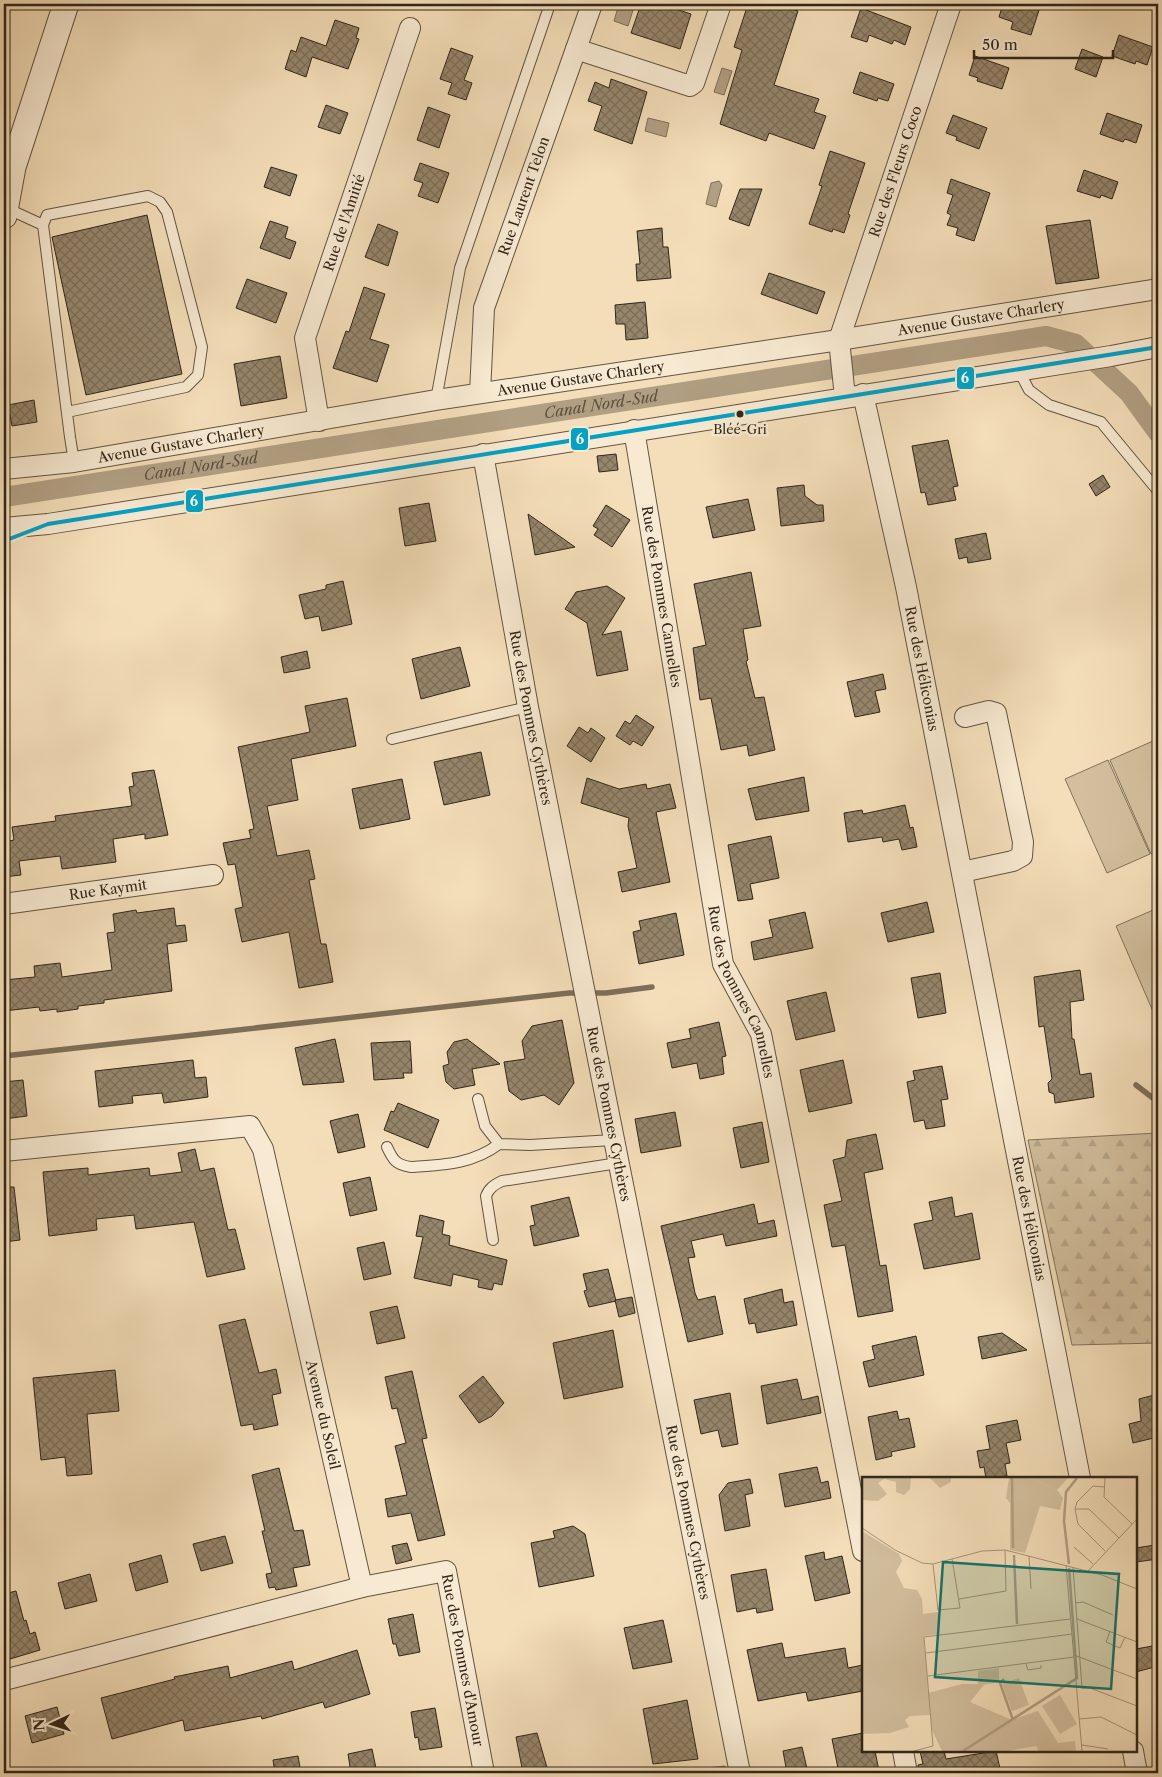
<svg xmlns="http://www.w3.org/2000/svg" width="1162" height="1777" viewBox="0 0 1162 1777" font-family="'Libre Caslon Text',serif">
<defs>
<pattern id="forest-firs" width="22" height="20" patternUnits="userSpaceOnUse" patternTransform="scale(1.25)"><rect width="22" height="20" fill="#d3bf9e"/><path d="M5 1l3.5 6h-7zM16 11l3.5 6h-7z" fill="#b5a488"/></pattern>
<pattern id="building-cross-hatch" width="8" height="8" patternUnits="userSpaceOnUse" patternTransform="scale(1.25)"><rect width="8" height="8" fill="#96866c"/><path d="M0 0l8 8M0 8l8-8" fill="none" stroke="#7b6d58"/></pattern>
</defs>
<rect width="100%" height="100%" fill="#f4deb9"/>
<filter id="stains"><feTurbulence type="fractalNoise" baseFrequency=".004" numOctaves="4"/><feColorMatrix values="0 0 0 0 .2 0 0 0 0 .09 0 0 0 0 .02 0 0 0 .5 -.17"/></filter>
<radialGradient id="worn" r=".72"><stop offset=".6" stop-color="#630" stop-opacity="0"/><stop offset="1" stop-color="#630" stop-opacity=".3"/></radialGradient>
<path fill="#d3bf9e" stroke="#82725c" d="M1153 741 1158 752V851L1151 854 1110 760Z
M1108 760 1150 854 1107 873 1065 779Z
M1158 908V1023L1116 926Z"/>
<path fill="url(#forest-firs)" stroke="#82725c" d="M1158 1133V1343L1072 1345 1028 1140Z
M725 1766 727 1773H665Z"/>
<path fill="#b19f83" stroke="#7d6f59" d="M619 4H635L628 26 614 21Z
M722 68 732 71 724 95 714 92Z
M648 118 669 123 666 137 645 131Z
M719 181 722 185 716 207 706 204 711 183Z"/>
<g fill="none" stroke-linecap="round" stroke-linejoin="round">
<path stroke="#7d6f59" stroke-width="5.5" d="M4 1056 569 993H606L652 987
M1136 1085 1158 1102"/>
<path stroke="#b19f83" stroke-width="20" id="s1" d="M4 497 1046 336 1076 344 1129 393 1158 433"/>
</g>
<path fill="url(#building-cross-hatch)" stroke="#302619" d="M641 4H661L691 14 680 49 631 33Z
M748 4H774L798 11 774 85 819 99 814 112 826 116 814 149 769 133 766 141 720 124 742 50 734 47Z
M1003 4H1030L1040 7 1031 35 1011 29 1013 22 999 17Z
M861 8 911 27 905 45 894 40 892 44 869 35 867 42 851 37Z
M335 20 359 28 356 38 359 39 348 69 312 57 306 77 285 69 291 50 296 52 301 37 326 46Z
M1119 35 1153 47 1147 65 1136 61 1135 64 1112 56Z
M451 48 473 56 464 80 472 83 466 100 448 94 452 83 440 79Z
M1082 49 1103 57 1096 77 1075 69Z
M975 56 1009 68 1002 89 977 81 978 78 969 75Z
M860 72 894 84 888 101 878 98 877 101 853 93Z
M611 79 647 92 632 144 594 130 602 106 588 101 595 82 609 88Z
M326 105 348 113 340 134 318 127Z
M428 107 450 115 439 148 417 140Z
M1107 113 1142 125 1136 143 1125 139 1123 142 1100 134Z
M953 115 987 128 979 149 956 140 957 137 946 133Z
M830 151 865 163 848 214 850 215 844 233 833 229 832 232 809 224 822 186 819 185Z
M420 163 449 173 438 203 418 196 423 183 414 180Z
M271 167 297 175 290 196 264 187Z
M1084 170 1118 182 1112 199 1101 195 1100 198 1077 191Z
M951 179 990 193 974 241 956 235 958 228 947 225 951 215 947 213 953 195 947 193Z
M740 189H762L749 226 729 219Z
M147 215 182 374 86 395 52 237Z
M1090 220 1099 278 1056 284 1046 226Z
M270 221 288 227 285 238 296 242 290 259 260 248Z
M378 224 398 232 388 266 365 257Z
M662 228 663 247H668L671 278 637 281 636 264H640L637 231Z
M769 273 825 292 817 314 761 294Z
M247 279 287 293 276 323 236 308Z
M364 287 385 294 370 339 389 345 377 382 333 368 346 331 349 332Z
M645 302 648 338 626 340 625 324H616L615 305Z
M280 356 287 398 241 406 234 364Z
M34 400 37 422 12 426 8 405Z
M948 440 958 486 953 487 956 500 928 505 925 492 921 493 912 446Z
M616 454 618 470 599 472 597 456Z
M1103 475 1110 487 1096 496 1089 484Z
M804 485 805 496 817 505H823L824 521 781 526 777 488Z
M748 499 755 530 713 538 706 507Z
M429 503 436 541 405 546 399 508Z
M606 505 630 520 612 547 594 535 598 529 593 526Z
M528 514 575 547 535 555Z
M986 533 991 559 968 563 967 557 959 559 955 539Z
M751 572 761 626 743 629 748 660 746 661 755 698 764 697 775 750 749 756 747 745 721 750 711 698 700 700 693 648 706 645 694 584Z
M343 581 352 624 322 631 319 616 305 619 299 595 326 589V585Z
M607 586 625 598 602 635 621 631 628 670 597 676 587 623 565 609 576 592Z
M460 647 470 686 421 699 412 659Z
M307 651 310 668 284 673 281 657Z
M883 674 886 689 875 691 880 712 855 717 847 682Z
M347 698 356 746 291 759 298 800 267 806 277 856 309 850 315 879 309 880 321 944H326L333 982 299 988 289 932 242 942 235 909 243 907 235 864 228 865 223 843 251 838 249 830 254 829 238 747 310 732 305 706Z
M636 715 654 727 642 746 633 741 630 745 616 736 625 721 630 724Z
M579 727 588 733 591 728 605 738 591 762 567 746Z
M481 752 490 795 444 805 434 762Z
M154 770 168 835 145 839V834L113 839 116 862 62 869 60 856 19 861 21 875 4 877V842L14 840 12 827 56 821 55 816 132 806 129 787 134 786 132 773Z
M804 777 809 811 756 820 748 789Z
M587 778 619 789 646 784 647 789 670 784 676 808 656 812 670 882 622 892 618 872 637 868 628 826 629 818 581 803Z
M402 779 410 819 360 829 352 789Z
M905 805 910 828 913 827 917 847 902 850 899 839 883 842 882 837 848 842 844 813 862 810 863 814Z
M771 836 779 878 750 884 753 899 738 901 728 845Z
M927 902 934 932 888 942 881 913Z
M174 908 176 926 185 925 187 941 167 944 172 991 104 1000V1003L78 1006V1009L57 1012V1009L40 1011 39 1007 4 1011V980L35 977 34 966 60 963 62 977 112 970 107 933 115 932 113 914 136 910 137 913Z
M805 912 813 948 754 960 751 942 773 937 769 920Z
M676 913 684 955 639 964 633 932 641 930 639 921Z
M1080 970 1084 1000 1070 1002 1072 1039H1074L1080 1075 1091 1073 1094 1097 1055 1103 1054 1094 1049 1092 1048 1083 1052 1079 1044 1026 1039 1027 1034 977Z
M940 973 946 1013 918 1018 911 978Z
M826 992 835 1031 796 1040 787 1001Z
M562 1020 574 1083 559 1105 544 1095 521 1100 509 1091 504 1062 525 1059 522 1041 532 1026Z
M719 1022 726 1056 722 1057 724 1074 700 1079 697 1063 672 1068 667 1043 691 1038 689 1029Z
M335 1039 344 1082 303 1085 295 1048Z
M467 1039 500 1064 472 1069 475 1085 454 1089 446 1082 443 1066 449 1064 447 1052 454 1042Z
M410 1041 412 1073H403L404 1078 374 1080 371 1043Z
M193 1060 195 1078 206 1077 208 1097 164 1103 162 1093 132 1096 133 1103 99 1107 95 1071Z
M843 1060 852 1103 809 1112 800 1070Z
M942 1066 948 1099 941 1100 945 1126 926 1129 924 1120 914 1122 907 1082 915 1080 913 1071Z
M23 1080 27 1116 4 1119V1082Z
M398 1103 439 1120 428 1148 384 1130 391 1111 394 1112Z
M675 1112 681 1146 641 1153 635 1119Z
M358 1114 365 1147 338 1153 330 1121Z
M762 1122 769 1162 741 1168 733 1128Z
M876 1134 883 1169 864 1173 880 1266 886 1265 893 1311 858 1317 845 1245 832 1247 824 1205 842 1201 833 1160 845 1157 847 1140Z
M195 1149 200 1171 214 1168 228 1230 235 1229 245 1269 207 1277 194 1222 136 1229 134 1215 96 1219 97 1230 49 1236 43 1172 88 1168V1175L149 1168 150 1176 182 1172 178 1153Z
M370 1177 377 1210 350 1216 343 1183Z
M4 1187H14L20 1240 4 1242Z
M569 1197 579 1236 534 1246 530 1226 535 1225 531 1206Z
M952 1197 955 1217 972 1213 980 1259 924 1269 914 1224 933 1220 929 1202Z
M754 1204 758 1224 774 1220 777 1236 726 1246 723 1234 691 1241 695 1257 688 1258 695 1293 698 1300 715 1296 723 1334 688 1342 661 1226Z
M420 1215 444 1221 442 1234 450 1236 449 1245 507 1260 502 1285 494 1283 492 1290 478 1287 479 1280 453 1274 451 1286 414 1278 423 1237 416 1236Z
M384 1242 391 1274 364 1280 357 1248Z
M608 1269 616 1301 589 1307 584 1291 587 1290 583 1274Z
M782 1289 784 1303 793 1301 797 1325 757 1333 755 1323 749 1324 744 1299Z
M632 1297 635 1313 619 1317 615 1300Z
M397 1306 405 1338 377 1344 370 1312Z
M245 1319 259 1373 276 1369 281 1393 272 1395 278 1425 254 1430 253 1424 241 1426 219 1325Z
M613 1330 623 1387 564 1399 553 1343Z
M1002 1333 1027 1350 982 1359 978 1337Z
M916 1336 924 1375 869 1387 863 1362 875 1359 872 1346Z
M115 1370 119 1411 87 1414 92 1474 67 1476 65 1457 41 1460 33 1378Z
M412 1371 427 1438 422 1439 445 1535 418 1541 411 1513 388 1517 385 1499 407 1495 395 1446 406 1443 397 1408 392 1409 385 1377Z
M483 1376 504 1403 492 1416 479 1423 459 1396Z
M797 1379 802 1400 818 1396 821 1413 767 1424 761 1386Z
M730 1393 738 1444 722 1447 718 1430 701 1434 694 1400Z
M1158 1394V1437L1133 1443 1129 1424 1141 1421 1139 1399Z
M897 1411 899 1420 909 1418 915 1447 891 1452 892 1456 876 1460 868 1417Z
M1017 1420 1021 1440 1006 1443 1010 1463 1005 1464 1007 1476 986 1478 984 1467 980 1468 977 1451 990 1449 986 1426Z
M817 1467 821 1483 828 1481 831 1498 785 1507 779 1474Z
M279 1468 294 1531 303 1530 310 1565 293 1568 297 1586 276 1590 275 1587 269 1588 266 1574 272 1573 262 1531H265L252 1475Z
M750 1479 753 1493 745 1495 750 1526 725 1531 719 1495 728 1483Z
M573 1526 585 1534 594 1576 539 1587 531 1543 555 1538 553 1531Z
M225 1536 233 1563 201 1571 193 1544Z
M407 1543 412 1560 396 1564 392 1546Z
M1155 1545 1158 1559 1136 1562V1548Z
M824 1552 825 1560 842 1556 850 1593 815 1601 805 1556Z
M161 1555 168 1582 136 1591 129 1564Z
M766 1569 773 1610 757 1613 756 1608 737 1612 731 1575Z
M90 1574 97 1601 65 1609 58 1583Z
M16 1591 24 1621 26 1620 30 1634 35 1632 40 1650 10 1659 4 1636V1594Z
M413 1614 420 1652 399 1656 396 1644H393L388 1619Z
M663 1620 672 1662 633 1669 624 1628Z
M782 1643 785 1658 845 1648 848 1668 863 1665V1691L808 1701 806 1692 758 1701 747 1650Z
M1158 1645V1666L1136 1672V1649Z
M357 1650 370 1694 325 1708 323 1702 262 1719 261 1716 185 1731 183 1720 112 1739 101 1698 175 1679 174 1677 228 1666 230 1678 292 1661 294 1670Z
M687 1700 698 1759 653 1764 643 1709Z
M57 1707 64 1734 32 1743 25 1716Z
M435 1708 442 1747 420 1750 418 1737 415 1738 411 1712Z
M537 1733 548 1771 523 1773 516 1737Z
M863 1733V1751H875L879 1771 839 1773 832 1739Z
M802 1747 808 1773H787L783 1751Z
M372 1749 377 1773H351L348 1754Z
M920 1751H944L946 1759 996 1751 1001 1773H919L918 1765 923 1764Z
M298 1756 301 1773H275L273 1760Z"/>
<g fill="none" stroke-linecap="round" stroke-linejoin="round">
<defs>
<path id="service" d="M6 208 43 225
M1018 369 1029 390 1049 405 1101 422 1158 491
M436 400 460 268 550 4
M67 412 186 387 198 375 202 347 167 212 160 202 148 196 47 215 43 225 70 437 74 462
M392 739 528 707
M478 1099 485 1126 499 1144 530 1145 613 1140
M387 1147C393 1160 396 1165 411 1167 443 1165 473 1164 499 1144
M493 1240 486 1196C489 1188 494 1185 502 1181L618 1163"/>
<g id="minor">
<path d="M576 49 690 86 694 83 721 4"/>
<path id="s2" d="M480 393 484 308 592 4"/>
<path id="s3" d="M863 394 906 587 1080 1478"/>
<path id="s4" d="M845 397 839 340 951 4"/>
<path id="s5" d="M319 421 305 338 410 28"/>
<path id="s6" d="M634 430 723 964 761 1034 863 1551"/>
<path id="s7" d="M483 454 528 707 740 1773"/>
<path id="s8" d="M4 469 74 462 436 400 839 340 1158 289"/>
<path d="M4 528 48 524 1111 356 1158 347"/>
<path d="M962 872 1013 861 1022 856 1023 842 996 713 989 711 965 717"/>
<path id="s9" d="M4 904 213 875"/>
<path id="s10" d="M4 1151 250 1126 263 1149 362 1587"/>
<path id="s11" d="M4 1680 362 1587 446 1571 484 1773"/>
<path d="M903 1751 907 1773"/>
<path d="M1133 1751 1137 1773"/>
</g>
<path id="tertiary" d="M4 216 13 167 66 4"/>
</defs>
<use href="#service" stroke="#615441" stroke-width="12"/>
<use href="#minor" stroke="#615441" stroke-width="22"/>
<use href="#tertiary" stroke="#615441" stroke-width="27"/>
<use href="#service" stroke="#f8ead2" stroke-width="10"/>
<use href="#minor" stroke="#f8ead2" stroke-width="20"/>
<use href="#tertiary" stroke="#f8ead2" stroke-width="25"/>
<defs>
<path id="bus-1" d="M4 541 48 524 1158 347"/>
</defs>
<use href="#bus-1" stroke="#f8ead2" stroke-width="8"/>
<use href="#bus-1" stroke="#02a2c5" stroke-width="4"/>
</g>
<circle fill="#302619" stroke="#f8ead2" stroke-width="2" cx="740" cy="414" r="4.5"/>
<g text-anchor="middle" stroke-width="5" stroke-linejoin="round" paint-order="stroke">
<g font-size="13" fill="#302619" stroke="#f8ead2">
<text x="740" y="434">Bléé-Gri</text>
</g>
<g font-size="14" fill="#302619" stroke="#f8ead2">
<text dy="5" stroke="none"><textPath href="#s4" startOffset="235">Rue des Fleurs Coco</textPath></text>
<text dy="5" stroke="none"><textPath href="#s2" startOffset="204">Rue Laurent Telon</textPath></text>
<text dy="5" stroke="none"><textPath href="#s5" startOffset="206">Rue de l'Amitié</textPath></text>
<text dy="5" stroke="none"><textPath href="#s8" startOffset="989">Avenue Gustave Charlery</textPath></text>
<text dy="5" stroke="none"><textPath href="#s8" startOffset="584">Avenue Gustave Charlery</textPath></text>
<text dy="5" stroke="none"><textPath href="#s8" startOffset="179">Avenue Gustave Charlery</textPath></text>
<text dy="5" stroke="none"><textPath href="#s6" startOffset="169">Rue des Pommes Cannelles</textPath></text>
<text dy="5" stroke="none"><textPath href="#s3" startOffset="281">Rue des Héliconias</textPath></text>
<text dy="5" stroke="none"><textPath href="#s7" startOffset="268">Rue des Pommes Cythères</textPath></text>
<text dy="5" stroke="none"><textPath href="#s9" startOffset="105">Rue Kaymit</textPath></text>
<text dy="5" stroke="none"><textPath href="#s6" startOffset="574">Rue des Pommes Cannelles</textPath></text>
<text dy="5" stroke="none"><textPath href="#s7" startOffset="672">Rue des Pommes Cythères</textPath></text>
<text dy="5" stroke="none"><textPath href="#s3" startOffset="841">Rue des Héliconias</textPath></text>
<text dy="5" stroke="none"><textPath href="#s10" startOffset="546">Avenue du Soleil</textPath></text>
<text dy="5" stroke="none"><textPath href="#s7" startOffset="1078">Rue des Pommes Cythères</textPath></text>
<text dy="5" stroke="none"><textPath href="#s11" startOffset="546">Rue des Pommes d'Amour</textPath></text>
</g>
<g font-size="15" font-style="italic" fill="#5d503e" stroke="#f8ead2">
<text dy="5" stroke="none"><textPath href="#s1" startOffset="604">Canal Nord-Sud</textPath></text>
<text dy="5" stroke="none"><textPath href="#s1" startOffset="199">Canal Nord-Sud</textPath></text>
</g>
</g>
<g transform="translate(862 1477)">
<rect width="275" height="275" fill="#f4deb9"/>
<path d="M157 201 167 228 150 234 140 207ZM198 218 215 247 198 257 180 229Z" fill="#d3bf9e"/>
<path d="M168 1H206L195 13ZM0 54 37 77 40 84 34 95 42 111 55 113 60 122 61 137 76 135 77 157 62 159 66 216 100 207H116V194L137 191V205L122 208 108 225 150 243 176 234 196 266 213 264 214 274H176L175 269 146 274H80L70 253 68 238 48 239 43 243 47 250 28 256 0 257Z" fill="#d3bf9e"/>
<path d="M0 1H49L48 12 42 18 34 15V5L22 2 16 6 25 17 16 24 0 23ZM68 1H89V5L78 11ZM147 1H168L195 13 201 21 198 33 178 29 163 76 148 73V26L144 21Z" fill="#d3bf9e"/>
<path fill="none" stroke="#b19f83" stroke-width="2.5" d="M150 1 151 71M152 78 155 147M207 87 202 44 204 15 215 1M142 202 138 206 151 243M101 274 215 201 207 91"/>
<path fill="none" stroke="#a69479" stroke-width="1" d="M243 1 242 20 270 47M242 10 231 9 215 25 213 32 216 47 243 74M213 32H227L257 61M0 51 33 73 60 86 71 87 120 74 143 73 240 98 275 112M212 70 231 87M167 79 169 112M71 87 76 133 98 131 90 82M204 88 220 274M211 90 220 211M226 94 275 42M97 122 144 114 143 73M213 126 221 125 251 138M215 142 275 165M248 154 244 165 258 171 263 160M64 176 210 157M212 178 275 202M164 187 166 193 179 191V188M66 199 212 180M219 211H228L275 229M217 242 239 240 275 258M220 268 246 272M52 274 71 269 62 160 208 142"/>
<path fill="#0f766e" fill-opacity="0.15" stroke="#0f766e" stroke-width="2.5" d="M81 85 257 97 249 212 73 200Z"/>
<rect width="275" height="275" fill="none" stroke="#302619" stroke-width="2.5"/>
</g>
<g stroke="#f8ead2" stroke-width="2">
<rect x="956" y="366" width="19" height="24" rx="5" fill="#02a2c5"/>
<rect x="570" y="427" width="19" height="24" rx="5" fill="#02a2c5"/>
<rect x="185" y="489" width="19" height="24" rx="5" fill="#02a2c5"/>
</g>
<g font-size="14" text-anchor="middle" font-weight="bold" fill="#fff">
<text x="965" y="383">6</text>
<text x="580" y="444">6</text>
<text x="194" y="506">6</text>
</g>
<rect width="1162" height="1777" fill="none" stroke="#f4deb9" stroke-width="20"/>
<rect x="5" y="5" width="1152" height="1767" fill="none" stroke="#302619" stroke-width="2.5"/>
<rect x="10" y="10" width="1142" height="1757" fill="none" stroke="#302619"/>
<g transform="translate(52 1724) rotate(266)" stroke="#f8ead2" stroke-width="4" paint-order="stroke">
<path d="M0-4L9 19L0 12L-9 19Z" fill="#302619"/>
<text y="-8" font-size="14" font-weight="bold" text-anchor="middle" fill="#302619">N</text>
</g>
<path d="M974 50v8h139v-8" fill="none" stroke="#302619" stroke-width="2.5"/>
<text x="982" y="50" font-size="15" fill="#302619" stroke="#f8ead2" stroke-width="4" paint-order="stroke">50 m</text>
<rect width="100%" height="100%" filter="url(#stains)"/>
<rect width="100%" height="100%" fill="url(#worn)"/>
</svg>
